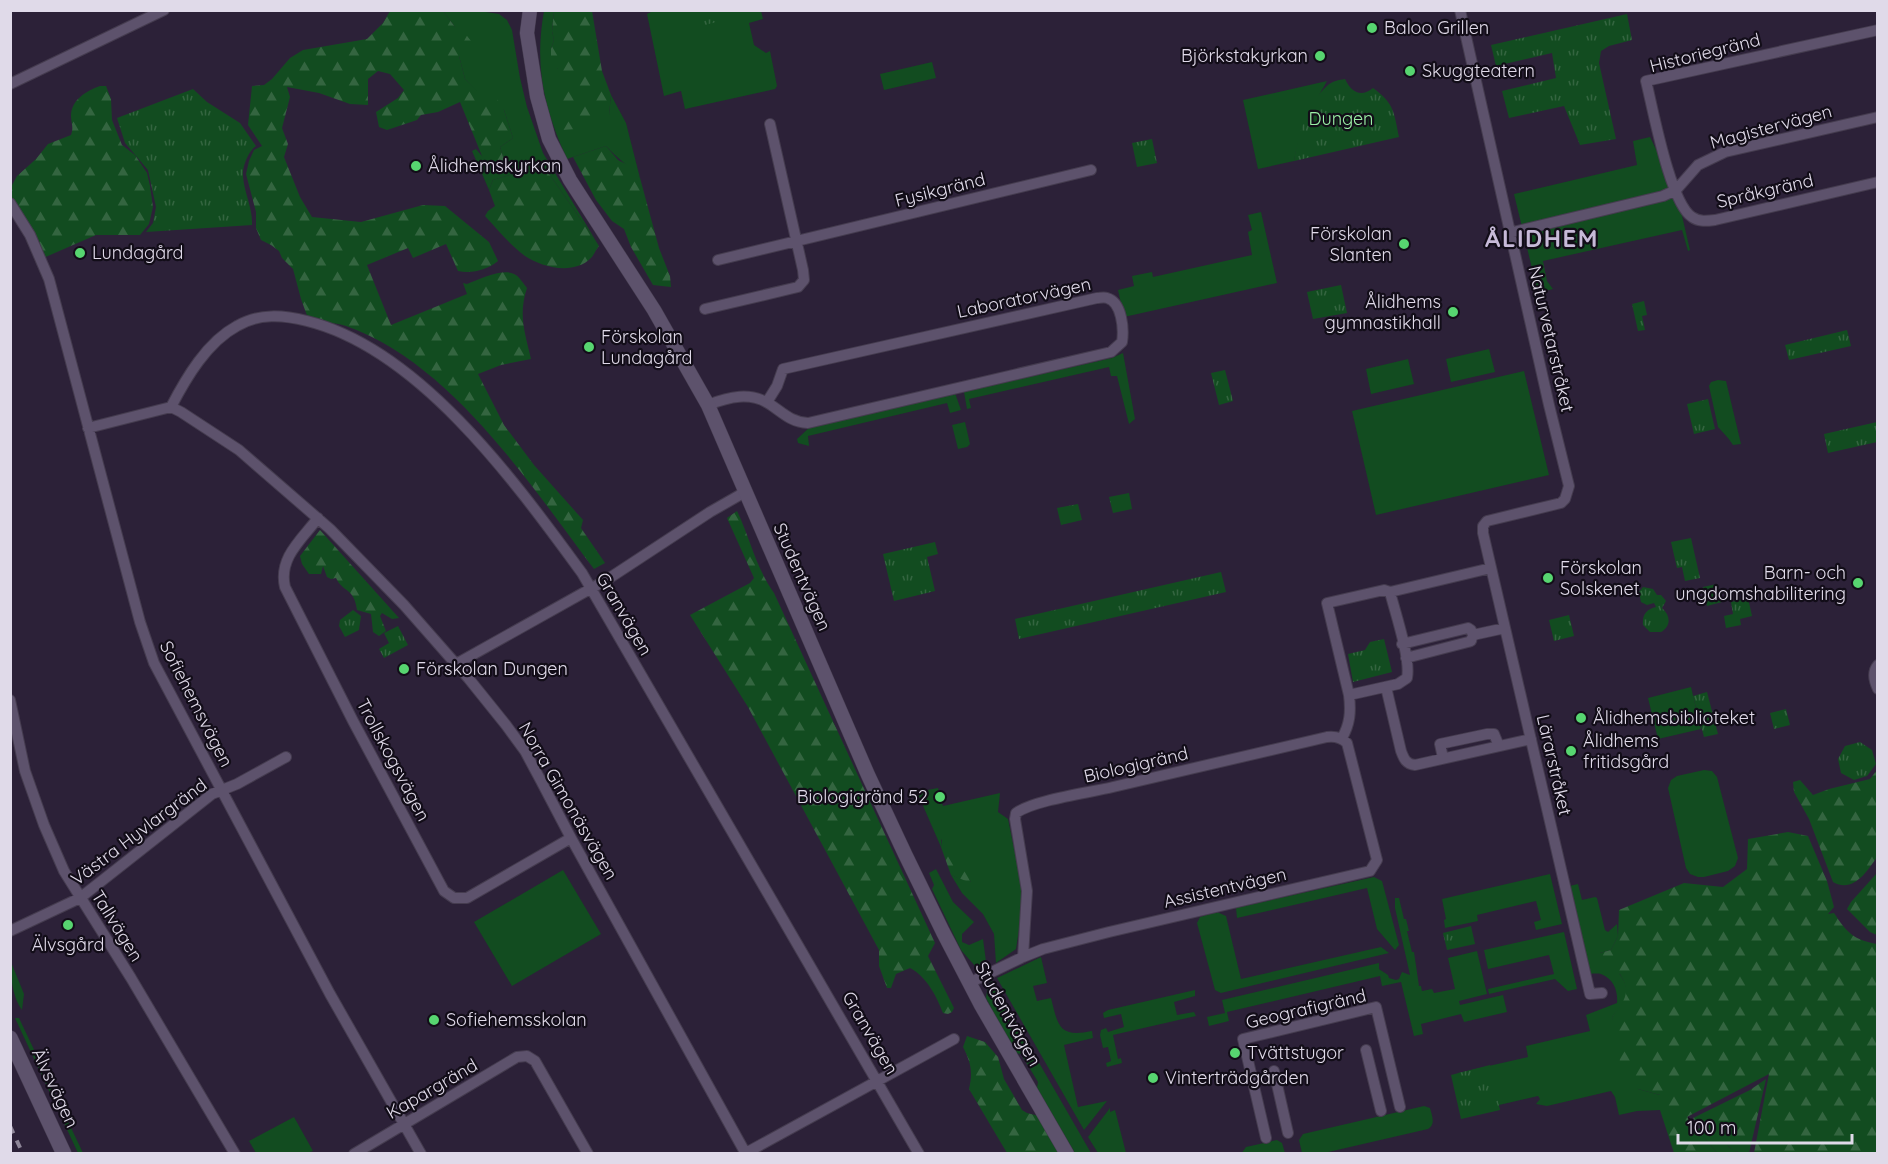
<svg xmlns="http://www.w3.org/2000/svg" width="1888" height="1164" viewBox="0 0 1888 1164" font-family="Quicksand,sans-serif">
<defs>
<pattern id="forest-firs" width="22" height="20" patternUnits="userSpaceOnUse" patternTransform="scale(1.5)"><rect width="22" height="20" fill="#124c20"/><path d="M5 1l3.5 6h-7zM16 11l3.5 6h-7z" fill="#346540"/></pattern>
<pattern id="park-tufts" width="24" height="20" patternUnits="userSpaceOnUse" patternTransform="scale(1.5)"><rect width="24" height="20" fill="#124c20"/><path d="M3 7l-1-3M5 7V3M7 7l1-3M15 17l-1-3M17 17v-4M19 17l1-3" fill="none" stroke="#346540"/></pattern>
</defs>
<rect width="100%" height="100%" fill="#2c2138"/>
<path fill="#124c20" d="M655 10 761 11 763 19 749 23 754 45 766 53 770 51 777 86 775 89 685 109 681 91 664 96 647 14Z
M443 11 486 12 499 14 507 20 512 30 520 78 527 107 543 153 599 246 543 165 493 180 489 190 472 151 476 149 482 156 511 162 503 157 500 147 513 138 504 110 478 93 465 79 459 56 455 27Z
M544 11H554L552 31 554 40 551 49 558 69V98L609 115 611 95 626 123 640 178C629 166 617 158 606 146L567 159C544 108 534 67 544 11Z
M932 62 936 78 884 90 880 74Z
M1327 81C1312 107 1299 131 1294 161L1258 169 1243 100Z
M1650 137 1676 190 1690 250 1688 251 1682 230 1543 261 1547 281 1553 289 1538 293 1514 194 1637 165 1633 141Z
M1261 212 1277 283 1124 317 1118 290 1134 286 1132 276 1152 272 1153 277 1252 255 1248 232 1252 230 1248 215Z
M1489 349 1495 372 1451 382 1446 359Z
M1123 353 1135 419 1129 424 1117 376H1111L1109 367 969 399 971 408 967 409 964 392 1112 358Z
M1408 359 1414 384 1371 394 1366 369Z
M1524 371 1549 475 1376 515 1352 411Z
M1718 380 1726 381 1741 444 1733 445 1728 438 1718 427 1709 386 1711 382Z
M955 393 961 410 950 413 947 403 808 436 809 446 798 443 797 439 810 427Z
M965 422 970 444 967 447 958 449 952 425Z
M1691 687 1701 729 1658 739 1648 698Z
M1704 770 1712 771 1717 777 1738 858 1735 866 1728 871 1704 877H1698L1690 874 1686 868 1668 788 1671 780 1677 776Z
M938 788 943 806 1000 793 998 812 1008 819 1024 897 1016 949 996 963 994 934 983 914 962 893 951 875 971 882 941 839V847L917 792Z
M936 869 953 902 974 922 962 934V942L969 945 983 939 987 969 975 966 961 950 932 889 934 885 929 873Z
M563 870 601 934 512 986 474 922Z
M1550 874 1562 924 1536 930 1534 922 1541 920 1536 901 1477 915 1478 921 1445 928 1444 920 1446 919 1442 899Z
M1374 877 1382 881 1399 945 1395 950 1377 929 1367 888 1237 918 1236 908Z
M1578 884 1582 900 1595 897 1597 898 1605 930 1608 932 1617 924 1618 936 1611 950 1600 953C1612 966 1634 982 1624 1001 1621 1007 1616 1012 1612 1017L1638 1089 1660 1095V1110L1637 1111 1619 1115 1615 1097 1611 1091 1547 1106 1536 1104 1540 1099 1538 1096 1473 1111 1458 1073 1528 1057 1526 1046 1590 1031 1586 1015 1617 1003C1618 991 1614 979 1601 974 1597 973 1590 974 1586 974L1565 887Z
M1395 898H1399L1404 919H1406L1409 931H1407L1412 952H1414L1419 986H1421L1422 991 1432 989 1434 993 1455 989 1448 958 1477 951 1487 994 1459 1001 1460 1005 1503 995 1507 1012 1464 1022 1461 1014 1421 1024 1423 1034 1414 1036 1401 982 1382 986 1380 976 1227 1012 1229 1021 1209 1026 1207 1017 1225 1013 1222 1000 1379 963V969L1388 975 1389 978 1396 980 1399 979 1402 972 1410 975 1395 908Z
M1217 912 1226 916 1241 979 1381 947 1389 953 1221 993 1215 990 1197 923 1200 917Z
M1564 932 1577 989 1568 991 1555 979 1489 994 1488 989 1554 974 1549 955 1488 969 1484 950Z
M1041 957 1047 983 1033 986 1037 1001 1051 998C1058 1026 1059 1038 1092 1031L1093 1038 1064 1045 1078 1107 1107 1101 1084 1130 997 978Z
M11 962 24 994 22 1010C13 998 10 977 11 962Z
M992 981 1091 1153H1075L1037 1088 1038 1082 1021 1054 1015 1053 986 998 988 984Z
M1195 990V996L1174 1002 1177 1015 1194 1012 1196 1016 1113 1035 1118 1059 1121 1058 1122 1063 1107 1067 1106 1063 1111 1061 1108 1047 1103 1048 1100 1035 1101 1030 1106 1028 1108 1032 1124 1027 1121 1014 1104 1018 1103 1013 1108 1010Z
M15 1018H19L83 1153H78Z
M1424 1106 1430 1108C1432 1116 1436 1124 1428 1129L1324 1153H1302L1299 1140 1303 1134Z
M1110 1108V1112L1115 1110 1126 1153H1098L1088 1137Z
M294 1117 313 1151 307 1153H256L249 1141Z
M1702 1128 1716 1129 1729 1147 1739 1153H1717L1697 1129Z
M1277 1140 1282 1143 1285 1153 1241 1154 1246 1147Z"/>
<path fill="url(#forest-firs)" d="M390 11H443L455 27H460L471 41 467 52 459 56 465 79 478 92 492 91 504 110 513 138 500 147 503 157 512 163 490 168 482 156 460 102 438 112 421 115 417 120 387 130 379 127 376 112 398 98 404 90 390 74 378 71 368 79V105L350 104 319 93 287 87 290 97 282 128 288 144 284 157 300 197 312 217 361 222 423 205 445 206 489 242 498 261C487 270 472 274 458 271L446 244 413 258 408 248 367 265 391 325 467 294 463 283 467 284C478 280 503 268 514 274 519 276 523 283 527 288 518 315 525 333 531 359L501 365 478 374 504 425 534 465 583 520 581 528 605 563 594 569C529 483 451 363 346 326 335 322 321 323 309 321L301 299 293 269 282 258 279 251 271 245 261 240 256 228V212L246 174 249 161 254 150 262 146 248 125 252 86 264 85 272 79 290 58 303 50 367 39 383 23Z
M554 11H592L602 71 611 95 609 115 576 129 562 130 558 111V69L551 59V49L554 40 552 31Z
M100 86H106L111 99 112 120 122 145 135 155 147 173 150 186 153 207 149 224 140 235H96L41 259 11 203V187L17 176 36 159 48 144 71 135C74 127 71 123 71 116 71 100 86 91 100 86Z
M606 146 618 160 630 166 640 178 659 248 670 276 671 287 653 285 631 247 624 229 612 221 596 200 573 157Z
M543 165 599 246C596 249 594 255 591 258 574 275 543 268 525 256 510 245 498 230 485 216L488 211 495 206 489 190 493 180Z
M737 511C750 538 756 568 774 593L935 943 928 956 954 1008 952 1012 948 1014 943 1013C937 997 927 977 910 968L896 974 891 988H887L879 966V950L748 707 690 615 750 583 754 578 727 518Z
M320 530 399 618 392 619 382 613 380 616 386 631 379 636 373 632 371 614 357 610C354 587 343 593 336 578L331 579 327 577 323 566 321 574H309L302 564 300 556Z
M1877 770V857C1866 873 1853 893 1833 882L1809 819 1794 792 1793 782 1800 780 1813 795 1829 789 1870 779Z
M1788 832 1808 836 1827 881 1834 907 1828 914 1834 913C1847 933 1854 940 1877 944V1153H1754L1769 1074 1687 1117 1717 1153H1674L1660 1110V1095L1638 1089 1622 1074 1612 1017C1624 1001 1632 993 1620 974L1604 969 1600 953 1611 950 1618 936 1619 910 1684 883 1723 887 1747 869 1748 839Z
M942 838 959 851 971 883 951 875 941 847Z
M1877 873V935L1870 932 1847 909 1851 902Z
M967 1036 985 1042 998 1057 1004 1079 1022 1110 1027 1113 1047 1118 1067 1153H1007L969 1089C973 1073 971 1062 963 1047Z
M1766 1079 1749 1153C1730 1154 1726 1143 1716 1129L1702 1128 1693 1118 1750 1090Z"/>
<path fill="url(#park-tufts)" d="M704 10 719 11 721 21 688 29 684 15Z
M1627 14 1632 40 1609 46 1601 51 1599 63 1616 139 1580 145 1564 106 1509 118 1502 91 1556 78 1552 53 1496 66 1491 45Z
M1345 79C1351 92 1361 98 1373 88 1394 103 1394 112 1399 137L1294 161C1298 135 1307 104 1327 86 1332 81 1339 80 1345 79Z
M193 89 207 102 240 123 256 146C249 150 242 167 243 176 244 193 253 208 252 225L146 232 153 223 156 207 148 170 125 143 117 118Z
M1152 139 1157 163 1137 167 1132 143Z
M1341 285 1347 313 1313 319 1307 292Z
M1644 301 1647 315 1642 316 1645 330 1638 331 1632 304Z
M1847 330 1851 346 1789 360 1785 345Z
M1225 370 1233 401 1219 405 1211 373Z
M1708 399 1715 429 1694 434 1687 404Z
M1877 422V442L1828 453 1824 434Z
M1129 493 1132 509 1113 513 1109 497Z
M1078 504 1082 520 1061 525 1057 508Z
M1691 538 1700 578 1685 581 1682 567 1677 568 1671 542Z
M935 542 938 554 927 557 935 591 894 601 883 554Z
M1221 572 1226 592 1019 639 1015 619Z
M1717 584 1722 602 1707 606 1703 587Z
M1643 587 1653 589 1657 595H1661L1666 601 1662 608C1671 616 1671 626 1661 632H1650L1643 625C1642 614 1647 609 1656 607L1654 603 1647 605 1641 602 1639 592Z
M1748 598 1752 616 1740 619 1741 625 1726 628 1724 616 1733 614 1731 602Z
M353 610 361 616 359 630 345 637 339 626 340 620Z
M1569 615 1574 636 1554 641 1549 620Z
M398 626 408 645 384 658 379 649 389 643 384 633Z
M1384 639 1392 672 1353 682 1348 654 1365 650 1370 642Z
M1707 692 1718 734 1704 737 1693 696Z
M1786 709 1790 725 1774 729 1770 713Z
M1860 742 1872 750 1876 764 1867 776 1854 780 1841 773 1838 759 1845 746Z
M1471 926 1475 944 1447 950 1443 933Z
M1490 1065 1500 1110 1461 1119 1451 1075Z"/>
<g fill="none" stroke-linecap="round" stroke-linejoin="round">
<defs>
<path id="minor" d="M1460 10 1549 405 1569 486 1565 499 1561 503 1487 521 1483 526V533L1590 994 1602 993
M1878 30 1646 81C1653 109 1670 203 1692 217 1699 222 1707 221 1715 220L1878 182
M10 84 164 10
M10 203 30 235 49 279 140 622 154 663 330 994 421 1154
M1509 233 1663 196 1676 190 1698 165 1725 152 1878 117
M718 260 1091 170
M705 309 798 287 804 280 803 270 770 124
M708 405C728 397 751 391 771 405 783 413 791 422 808 423L1111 352 1122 342C1124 329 1122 302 1107 298 1104 297 1100 298 1097 298L783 369 777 386 767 402
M171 407C186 378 207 342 237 326 259 313 283 315 307 321 420 349 516 483 582 573L919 1154
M88 428 171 407 181 412 239 450 330 529 404 605 469 679 506 725 525 751 540 779 571 838 746 1154
M318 518C302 539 278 558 285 587L353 721 444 891 454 898H467L571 838
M1402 644 1468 628 1471 630 1473 635
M1406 658 1468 642 1471 641 1473 635 1505 628
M456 664 608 579 710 512 745 492
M1878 665C1872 672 1874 681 1878 689
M1386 687 1401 751C1404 759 1406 764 1415 765L1531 739
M1349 695 1398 684 1407 678C1411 659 1395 612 1390 592
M10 700 25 771 44 825 64 871 131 978 235 1154
M1342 738C1350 724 1351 712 1349 695L1327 603 1384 590 1390 592 1491 568
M1443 758 1440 744 1487 734H1494L1499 746
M10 931 80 898 212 794 237 784 286 757
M969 983 1023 957 1043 949 1109 932 1370 871 1377 860 1347 743C1341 737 1335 736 1327 737 1255 754 1184 771 1113 787 1088 793 1034 800 1016 813L1015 819 1027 891 1023 957
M1366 1050 1381 1111
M1274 1071 1288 1133
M1266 1138 1243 1039 1376 1007 1400 1107
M354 1154 517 1057 527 1056 535 1061 588 1154
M744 1154 954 1039"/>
<path id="tertiary" d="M530 10 527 33 537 96 549 139 570 180 654 310 708 405 868 775 905 854 943 932 981 1005 1067 1154"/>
<path id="secondary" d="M10 1038 64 1154"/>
</defs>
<use href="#minor" stroke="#453c4f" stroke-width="12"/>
<use href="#tertiary" stroke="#453c4f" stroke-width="15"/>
<use href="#secondary" stroke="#453c4f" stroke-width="16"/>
<use href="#minor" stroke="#5d526c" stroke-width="10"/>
<use href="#tertiary" stroke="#5d526c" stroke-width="14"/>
<use href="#secondary" stroke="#5d526c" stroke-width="15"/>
<path stroke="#8e8698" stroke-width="4" stroke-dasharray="8 8" stroke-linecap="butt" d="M10 1126 23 1154"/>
</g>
<g fill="#57d570" stroke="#120d18" stroke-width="2">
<circle cx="1372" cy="28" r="6"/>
<circle cx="1320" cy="56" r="6"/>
<circle cx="1410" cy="71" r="6"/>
<circle cx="416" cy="166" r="6"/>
<circle cx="1404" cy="244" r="6"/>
<circle cx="80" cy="253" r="6"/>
<circle cx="1453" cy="312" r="6"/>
<circle cx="589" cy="347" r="6"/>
<circle cx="1548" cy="578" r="6"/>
<circle cx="1858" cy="583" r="6"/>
<circle cx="404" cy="669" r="6"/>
<circle cx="1581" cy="718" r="6"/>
<circle cx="1571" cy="751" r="6"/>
<circle cx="940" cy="797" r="6"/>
<circle cx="68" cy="925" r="6"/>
<circle cx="434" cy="1020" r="6"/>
<circle cx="1235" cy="1053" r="6"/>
<circle cx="1153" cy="1078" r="6"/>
</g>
<g text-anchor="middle" stroke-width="4.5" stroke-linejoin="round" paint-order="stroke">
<g font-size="18" fill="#e0dae9" stroke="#120d18" text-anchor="start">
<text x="1384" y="34">Baloo Grillen</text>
<text x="1308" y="62" text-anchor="end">Björkstakyrkan</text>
<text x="1422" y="77">Skuggteatern</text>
<text x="428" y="172">Ålidhemskyrkan</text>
<text x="1392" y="240" text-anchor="end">Förskolan<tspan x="1392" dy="21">Slanten</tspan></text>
<text x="92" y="259">Lundagård</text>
<text x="1441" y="308" text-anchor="end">Ålidhems<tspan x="1441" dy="21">gymnastikhall</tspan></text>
<text x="601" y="343">Förskolan<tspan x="601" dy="21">Lundagård</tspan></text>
<text x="1560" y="574">Förskolan<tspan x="1560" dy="21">Solskenet</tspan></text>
<text x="1846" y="579" text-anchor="end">Barn- och<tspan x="1846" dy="21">ungdomshabilitering</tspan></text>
<text x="416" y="675">Förskolan Dungen</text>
<text x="1593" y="724">Ålidhemsbiblioteket</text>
<text x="1583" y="747">Ålidhems<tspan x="1583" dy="21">fritidsgård</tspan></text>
<text x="928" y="803" text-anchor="end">Biologigränd 52</text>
<text x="68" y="951" text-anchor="middle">Älvsgård</text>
<text x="446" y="1026">Sofiehemsskolan</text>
<text x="1247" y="1059">Tvättstugor</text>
<text x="1165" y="1084">Vinterträdgården</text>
</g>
<g font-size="18" fill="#e0dae9" stroke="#120d18">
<text transform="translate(1705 53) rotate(-14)" y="6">Historiegränd</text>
<text transform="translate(1771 127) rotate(-15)" y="6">Magistervägen</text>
<text transform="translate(940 190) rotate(-14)" y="6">Fysikgränd</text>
<text transform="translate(1765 191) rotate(-13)" y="6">Språkgränd</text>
<text transform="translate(1024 298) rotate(-12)" y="6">Laboratorvägen</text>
<text transform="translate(1551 339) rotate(77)" y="6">Naturvetarstråket</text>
<text transform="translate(802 577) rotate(66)" y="6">Studentvägen</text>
<text transform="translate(624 614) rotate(60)" y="6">Granvägen</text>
<text transform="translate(196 704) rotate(63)" y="6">Sofiehemsvägen</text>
<text transform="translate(393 760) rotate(62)" y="6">Trollskogsvägen</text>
<text transform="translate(1136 765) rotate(-13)" y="6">Biologigränd</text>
<text transform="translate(1554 765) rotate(77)" y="6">Lärarstråket</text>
<text transform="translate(568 801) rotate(60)" y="6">Norra Gimonäsvägen</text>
<text transform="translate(139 832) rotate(-37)" y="6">Västra Hyvlargränd</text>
<text transform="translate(1225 888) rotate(-13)" y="6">Assistentvägen</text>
<text transform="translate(117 926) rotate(58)" y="6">Tallvägen</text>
<text transform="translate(1306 1009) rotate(-13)" y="6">Geografigränd</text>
<text transform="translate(1008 1014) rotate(61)" y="6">Studentvägen</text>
<text transform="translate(870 1033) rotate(60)" y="6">Granvägen</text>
<text transform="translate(55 1088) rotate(65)" y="6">Älvsvägen</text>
<text transform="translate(432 1089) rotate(-30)" y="6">Kapargränd</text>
</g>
<g font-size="18" fill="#9bf0a6" stroke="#120d18">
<text x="1341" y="125">Dungen</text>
</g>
<g font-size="24" font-weight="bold" letter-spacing="1.5" fill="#c7bad8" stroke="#120d18">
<text x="1542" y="247">ÅLIDHEM</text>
</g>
</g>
<rect width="1888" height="1164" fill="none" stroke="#e0dae9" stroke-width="24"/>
<path d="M1678 1134v9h174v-9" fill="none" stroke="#e0dae9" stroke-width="3"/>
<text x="1687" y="1134" font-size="18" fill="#e0dae9" stroke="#120d18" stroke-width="4.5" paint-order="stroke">100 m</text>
</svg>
